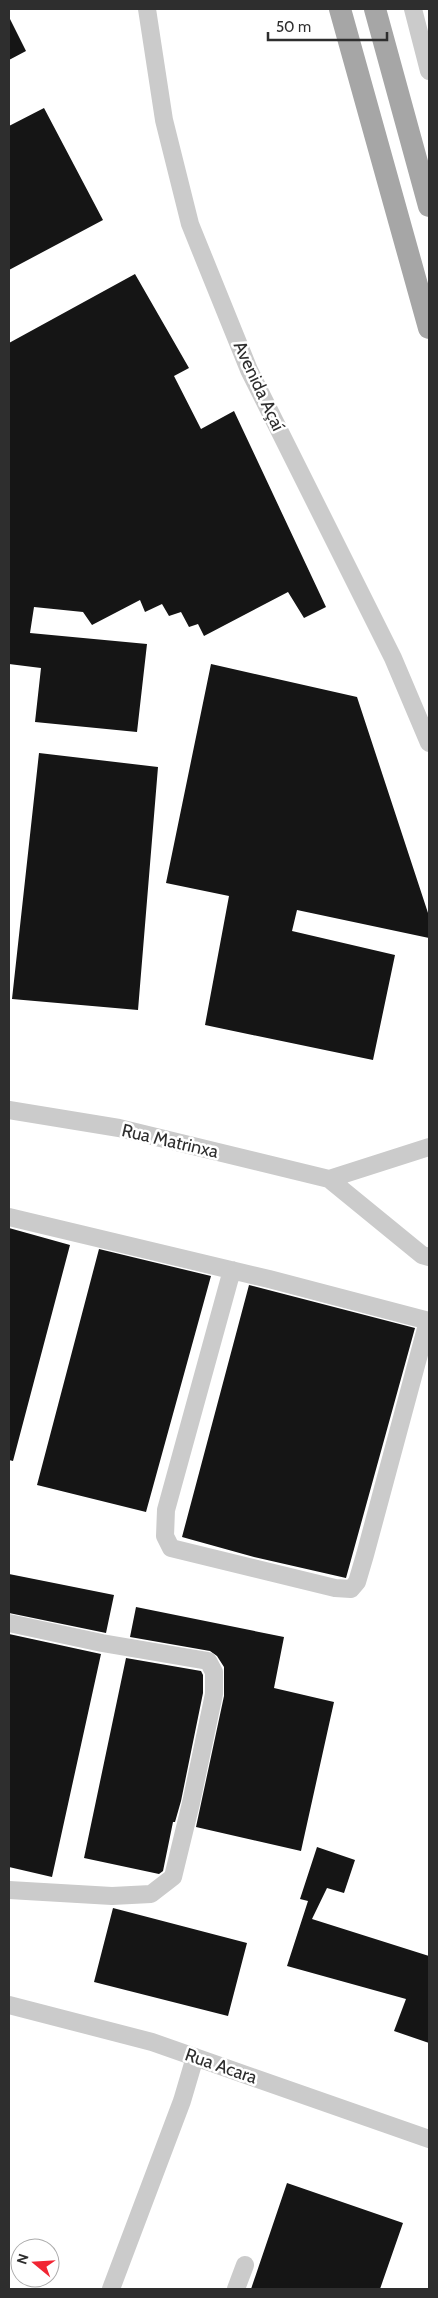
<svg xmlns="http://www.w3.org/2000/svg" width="438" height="2298" viewBox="0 0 438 2298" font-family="Cabin,sans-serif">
<rect width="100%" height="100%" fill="#fff"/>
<path fill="#151515" d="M9 17 26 51 9 60Z
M44 108 103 220 9 270V126Z
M135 274 189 368 174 376 201 429 234 411 326 607 304 618 288 592 204 636 198 624 189 627 181 612 169 616 162 604 145 612 140 600 92 625 83 612 34 607 30 633 147 644 137 732 35 722 41 668 9 664V343Z
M211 664 357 697 429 916V938L297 910 292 931 395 955 373 1060 205 1025 229 896 166 883Z
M39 753 158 767 138 1010 12 999Z
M9 1228 70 1245 13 1461 9 1460Z
M99 1249 211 1276 146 1512 37 1485Z
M249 1285 415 1328 346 1578 254 1557 182 1537Z
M9 1574 114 1595 106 1633 9 1613Z
M136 1607 284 1637 274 1688 334 1702 301 1851 196 1827 224 1696V1667L217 1656 210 1651 130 1637Z
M9 1634 101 1654 52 1877 9 1867Z
M126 1658 201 1671 203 1675V1693L181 1801 175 1822H173L163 1871 159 1874 84 1858Z
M317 1847 355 1860 344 1893 327 1888 312 1919 429 1956V2043L394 2031 406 1999 287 1966 308 1901 300 1899Z
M113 1908 247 1943 228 2016 94 1982Z
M287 2183 403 2223 380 2289H251Z"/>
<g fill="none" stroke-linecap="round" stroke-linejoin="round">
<path stroke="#cbcbcb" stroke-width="18" d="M147 9 164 120 190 224 249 370 393 658 429 743
M413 9 429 71
M9 1110 119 1128 329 1179 422 1255 429 1257
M329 1179 429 1147
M9 1217 269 1279 429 1321
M232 1270 166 1510 165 1536 171 1548 335 1588 351 1589 357 1582 365 1555 428 1321
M9 1623 102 1643 208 1661 214 1672V1694L191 1803 173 1877 151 1894 112 1896 9 1890
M9 2005 152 2042 429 2139
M111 2289 182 2101 195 2057
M236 2289 245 2265"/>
<path stroke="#a6a6a6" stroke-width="22" d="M340 9 429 328
M375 9 429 206"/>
</g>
<g text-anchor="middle" stroke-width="5" stroke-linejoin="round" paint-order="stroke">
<g font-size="18" fill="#2e2e2e" stroke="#fff">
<text transform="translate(259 386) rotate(65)" y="6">Avenida Açaí</text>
<text transform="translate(170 1141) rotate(13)" y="6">Rua Matrinxa</text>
<text transform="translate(221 2066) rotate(19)" y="6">Rua Acara</text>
</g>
</g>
<rect width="438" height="2298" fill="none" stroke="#2e2e2e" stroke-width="20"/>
<g transform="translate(35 2263) rotate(288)"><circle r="24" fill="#ffffff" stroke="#ababab"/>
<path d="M0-4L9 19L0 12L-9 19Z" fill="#f12533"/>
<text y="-8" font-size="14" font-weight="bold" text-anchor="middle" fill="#2e2e2e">N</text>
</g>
<path d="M268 32v8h119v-8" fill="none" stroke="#2e2e2e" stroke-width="2.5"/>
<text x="276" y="32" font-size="15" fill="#2e2e2e" stroke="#ffffff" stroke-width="4" paint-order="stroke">50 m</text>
</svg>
